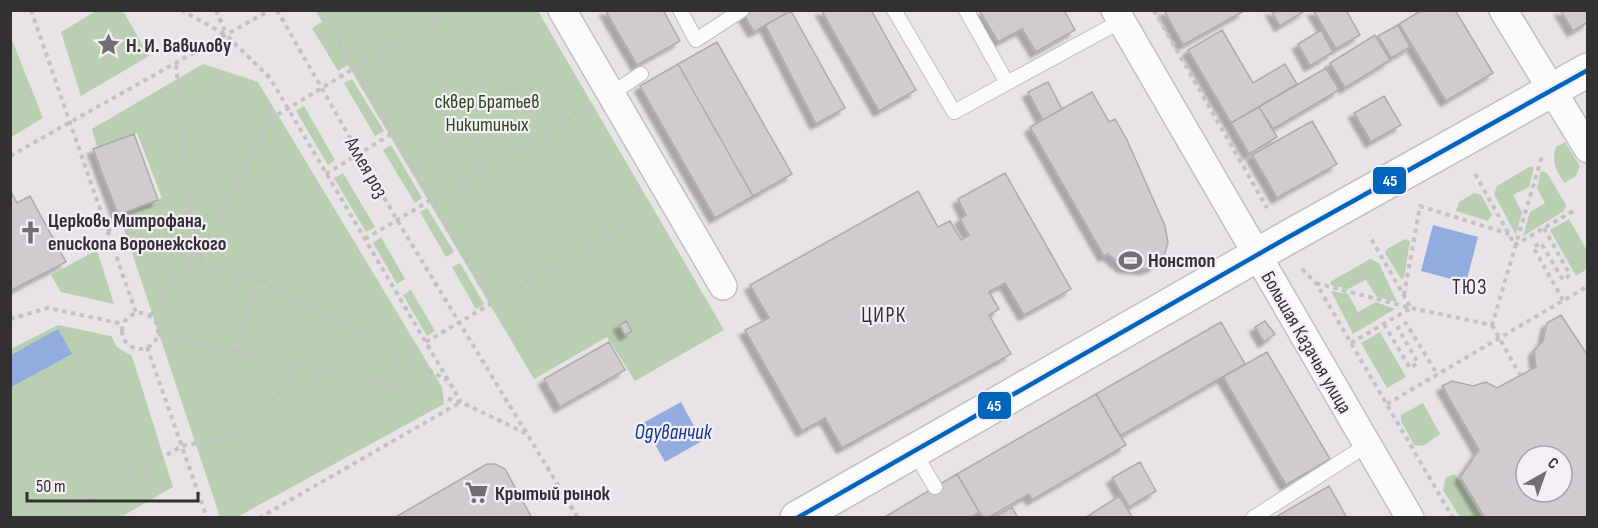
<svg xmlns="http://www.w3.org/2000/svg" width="1598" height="528" viewBox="0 0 1598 528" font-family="'Sofia Sans Condensed',sans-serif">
<defs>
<filter id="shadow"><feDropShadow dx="-5.5" dy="5.5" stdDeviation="1.5" flood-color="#0004"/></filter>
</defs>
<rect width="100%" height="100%" fill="#e7e3e7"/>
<path fill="#bacfb1" d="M96 11H123L149 56 81 96 61 32Z
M316 11H538L724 330 635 381 607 337 534 379 348 65 338 71 312 28 322 22Z
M10 35 43 118 11 137H10Z
M203 64 258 82 442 387 444 404 237 517H220L119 214 162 198 137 133 97 147 92 129Z
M352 79 384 131 375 136 344 83Z
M304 106 335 160 328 165 296 111Z
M1565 142 1580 166 1576 176 1564 183C1556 170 1551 162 1556 147Z
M391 145 422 198 415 203 383 150Z
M1531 166 1534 168 1529 187 1513 195 1522 212 1516 235 1494 194 1497 186Z
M1541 171 1547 173 1566 205 1564 211 1523 236 1530 212 1545 203 1537 188Z
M343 173 375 227 366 232 334 178Z
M1474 193 1481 195 1492 215 1488 221 1456 211 1459 202Z
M427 208 454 252 446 257 420 212Z
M1569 219 1587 251V269L1576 276 1550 230Z
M381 237 405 279 397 284 373 243Z
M1405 239 1410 241 1404 278 1401 279 1385 253 1387 249Z
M97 250 114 304 61 292 51 275Z
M1370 259 1379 263 1397 302 1377 297 1366 280 1348 289 1331 285 1330 282Z
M460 263 484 304 476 309 452 267Z
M411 290 435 331 427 336 403 295Z
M1331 291 1348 294 1358 312 1376 302 1395 309 1353 334Z
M58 325 111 336 117 347 132 356 173 487 121 517 11 518V349Z
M1380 332 1406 377 1387 388 1361 343Z
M1423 403 1440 434 1423 446 1414 445 1401 421V415Z
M1455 474 1482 517H1460L1443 490 1446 477Z"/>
<path fill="#93acdf" d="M1433 225 1478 237 1466 283 1421 271Z
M58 329 72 354 11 387V355Z
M681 402 702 441 665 462 643 423Z"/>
<path fill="#cfcbce" stroke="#adaaad" stroke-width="1.5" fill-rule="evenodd" filter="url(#shadow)" d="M605 10H663L680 41 637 65Z
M752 10H783L785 14 754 32 744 15Z
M821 10H871L916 90 879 111Z
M979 10H1064L1075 30 1036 52 1022 29 998 42Z
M1164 10H1244V11L1183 45Z
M1271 10H1306L1280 26Z
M1313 10H1346L1360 35 1336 49Z
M1422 10H1455L1493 73 1446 101 1399 24Z
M1560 10H1588V22L1573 31Z
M791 11 845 108 816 124 765 25Z
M1398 25 1410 47 1391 58 1378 36Z
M1222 30 1253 83 1285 64 1297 84 1231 123 1188 50Z
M1321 30 1333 52 1310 66 1298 44Z
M1375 35 1390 60 1345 88 1330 63Z
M717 42 792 174 753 196 678 64Z
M678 64 753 196 715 218 640 86Z
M1326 68 1339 90 1273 129 1259 107Z
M1048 82 1062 109 1043 120 1028 92Z
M1092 92 1109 122 1115 119 1127 140 1165 226 1168 243 1165 253 1154 266 1145 269 1123 267 1108 254 1104 256 1030 127Z
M1384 96 1401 125 1371 142 1354 113Z
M1259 107 1277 137 1249 154 1231 123Z
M1312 121 1337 164 1277 198 1252 155Z
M134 134 158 200 118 215 93 149Z
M1005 173 1071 289 1024 315 1005 283 989 292 999 309 989 315 1011 354 842 448 825 418 802 431 745 330 769 318 750 285 918 191 938 227 950 221 961 240 969 235 960 219 966 215 958 199Z
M10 190 17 203 30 196 66 262 10 291Z
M1561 315 1588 356V518H1485L1460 477 1479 450 1442 386 1452 381 1473 386 1486 382 1497 388 1536 367 1534 351 1543 341 1547 323ZM1526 456H1562V492H1526Z
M626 321 632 331 625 335 619 325Z
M1265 321 1275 334 1264 342 1255 327Z
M1221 322 1245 364 1120 436 1096 394Z
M609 342 625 370 560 407 544 379Z
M1267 352 1330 459 1286 485 1223 377Z
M1096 394 1126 445 1032 500 1029 494 988 518H983L957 474Z
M1140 462 1156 491 1129 507 1112 478Z
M487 464H495L505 469 532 518H394Z
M957 474 979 512 970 518H883Z
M1329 486 1347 518H1274Z
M1119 496 1133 518H1085Z
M1012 507 1018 518H993Z"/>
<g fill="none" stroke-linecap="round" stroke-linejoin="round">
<defs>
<path id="service" d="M680 10 696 40 742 10
M894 10 954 112 1007 83
M966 10 1007 83 1121 21
M611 94 641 74
M913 450 935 487
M1253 518 1367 445"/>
<path id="minor" d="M562 10 723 286
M1115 10 1410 518
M1503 10 1588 149"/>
<path id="tertiary" d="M797 518 1285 239 1588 70"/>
</defs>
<use href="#service" stroke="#c2bfc2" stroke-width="16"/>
<use href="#minor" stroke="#c2bfc2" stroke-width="30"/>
<use href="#tertiary" stroke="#c2bfc2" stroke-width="36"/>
<path stroke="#c3c1c3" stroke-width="4" stroke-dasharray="4.5 4.5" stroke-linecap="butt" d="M31 10 136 313
M181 10 226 35 270 78 461 402
M216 10 226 34
M277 10 397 220 578 518
M321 10 492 303
M429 10 434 21
M1154 10 1267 208
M176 65 194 254
M10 156 270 10
M326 174 393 133
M1475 174 1515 245 1575 210
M1544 228 1570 275 1563 280 1541 243 1533 247 1563 300
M107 231 120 225 188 258
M365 239 591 105
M188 261a7 7 0 1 1 14 0a7 7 0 1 1-14 0Z
M199 255 272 118 451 10
M201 265 258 279 447 380
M1302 269 1316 283 1453 518
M1316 283 1411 308 1492 325 1542 156
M1404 295 1420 206 1509 234
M122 331a18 18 0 1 1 36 0a18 18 0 1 1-36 0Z
M150 316 191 267
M10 319 48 308 123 324
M1384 324 1410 368 1418 363 1398 328 1406 323 1437 374
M1492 325 1520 375
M158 334 461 402 527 434
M426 342 650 210
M1351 343 1411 308 1369 235
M147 347 207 518
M233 352 258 279
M1387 404 1588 286
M58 518 182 446 254 432 297 364
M259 518 461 402"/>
<use href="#service" stroke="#fbfbfb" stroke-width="14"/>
<use href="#minor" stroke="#fbfbfb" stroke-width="27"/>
<use href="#tertiary" stroke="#fbfbfb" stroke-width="33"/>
<defs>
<path id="bus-1" d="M797 518 1285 239 1588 70"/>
</defs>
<use href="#bus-1" stroke="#f5eef7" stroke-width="9"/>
<use href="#bus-1" stroke="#0065bd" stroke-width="4.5"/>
</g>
<defs>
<symbol id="sight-bare" viewBox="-9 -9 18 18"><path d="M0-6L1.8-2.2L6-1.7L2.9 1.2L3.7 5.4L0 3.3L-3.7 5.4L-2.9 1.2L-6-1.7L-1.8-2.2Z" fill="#726f72" stroke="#f5eef7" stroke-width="2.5" paint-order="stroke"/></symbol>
<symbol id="church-bare" viewBox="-9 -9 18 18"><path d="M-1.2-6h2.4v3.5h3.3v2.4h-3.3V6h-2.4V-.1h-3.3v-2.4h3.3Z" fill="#726f72" stroke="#f5eef7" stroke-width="2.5" paint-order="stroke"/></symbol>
<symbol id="stadium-bare" viewBox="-9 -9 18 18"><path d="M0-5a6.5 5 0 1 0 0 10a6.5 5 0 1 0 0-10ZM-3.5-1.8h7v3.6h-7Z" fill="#726f72" stroke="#f5eef7" stroke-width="2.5" paint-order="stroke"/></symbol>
<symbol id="supermarket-bare" viewBox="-9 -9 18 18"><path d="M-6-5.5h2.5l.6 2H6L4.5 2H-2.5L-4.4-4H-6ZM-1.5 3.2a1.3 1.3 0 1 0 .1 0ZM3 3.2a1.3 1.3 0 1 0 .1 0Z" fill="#726f72" stroke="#f5eef7" stroke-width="2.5" paint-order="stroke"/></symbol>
</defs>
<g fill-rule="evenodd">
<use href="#sight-bare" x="92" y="28" width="33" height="33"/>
<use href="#church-bare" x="14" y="216" width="33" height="33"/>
<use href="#stadium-bare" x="1114" y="244" width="33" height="33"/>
<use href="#supermarket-bare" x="460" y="476" width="33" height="33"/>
</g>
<g text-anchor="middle" stroke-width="4.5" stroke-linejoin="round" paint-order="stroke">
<g font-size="20" font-weight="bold" fill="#333033" stroke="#f5eef7" text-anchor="start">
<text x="126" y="52">Н. И. Вавилову</text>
<text x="48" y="227">Церковь Митрофана,<tspan x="48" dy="23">епископа Воронежского</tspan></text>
<text x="1148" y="267">Нонстоп</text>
<text x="495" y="500">Крытый рынок</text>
</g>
<g font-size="20" fill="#284918" stroke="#f5eef7">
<text x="487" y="108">сквер Братьев<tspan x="487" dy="23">Никитиных</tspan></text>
</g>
<g font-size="20" fill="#333033" stroke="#f5eef7">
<text transform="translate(367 167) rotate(60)" y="7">Аллея роз</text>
<text transform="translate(1307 342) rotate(60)" y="7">Большая Казачья улица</text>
</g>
<g font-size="21" letter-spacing="1.5" fill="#333033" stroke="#f5eef7">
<text x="1470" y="294">ТЮЗ</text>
<text x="884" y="322">ЦИРК</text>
</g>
<g font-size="21" font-style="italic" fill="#0e3888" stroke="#f5eef7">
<text x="673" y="439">Одуванчик</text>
</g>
</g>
<g stroke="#f5eef7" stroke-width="2">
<rect x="1372" y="166" width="35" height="29" rx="6" fill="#0065bd"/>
<rect x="977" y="391" width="35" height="29" rx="6" fill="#0065bd"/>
</g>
<g font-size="16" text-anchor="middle" font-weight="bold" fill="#fff">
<text x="1390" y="186">45</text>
<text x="994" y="411">45</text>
</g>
<rect width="1598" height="528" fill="none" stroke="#333033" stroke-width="24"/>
<g transform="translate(1544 474) rotate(40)"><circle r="28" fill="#f5eef7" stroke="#a7a2a9" stroke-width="1.5"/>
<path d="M0-4.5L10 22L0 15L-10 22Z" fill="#726f72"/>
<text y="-9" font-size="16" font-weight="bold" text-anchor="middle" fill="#333033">С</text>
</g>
<path d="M27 492v9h171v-9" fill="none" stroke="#333033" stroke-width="3"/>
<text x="36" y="492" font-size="18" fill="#333033" stroke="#f5eef7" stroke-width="4.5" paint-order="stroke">50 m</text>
</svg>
